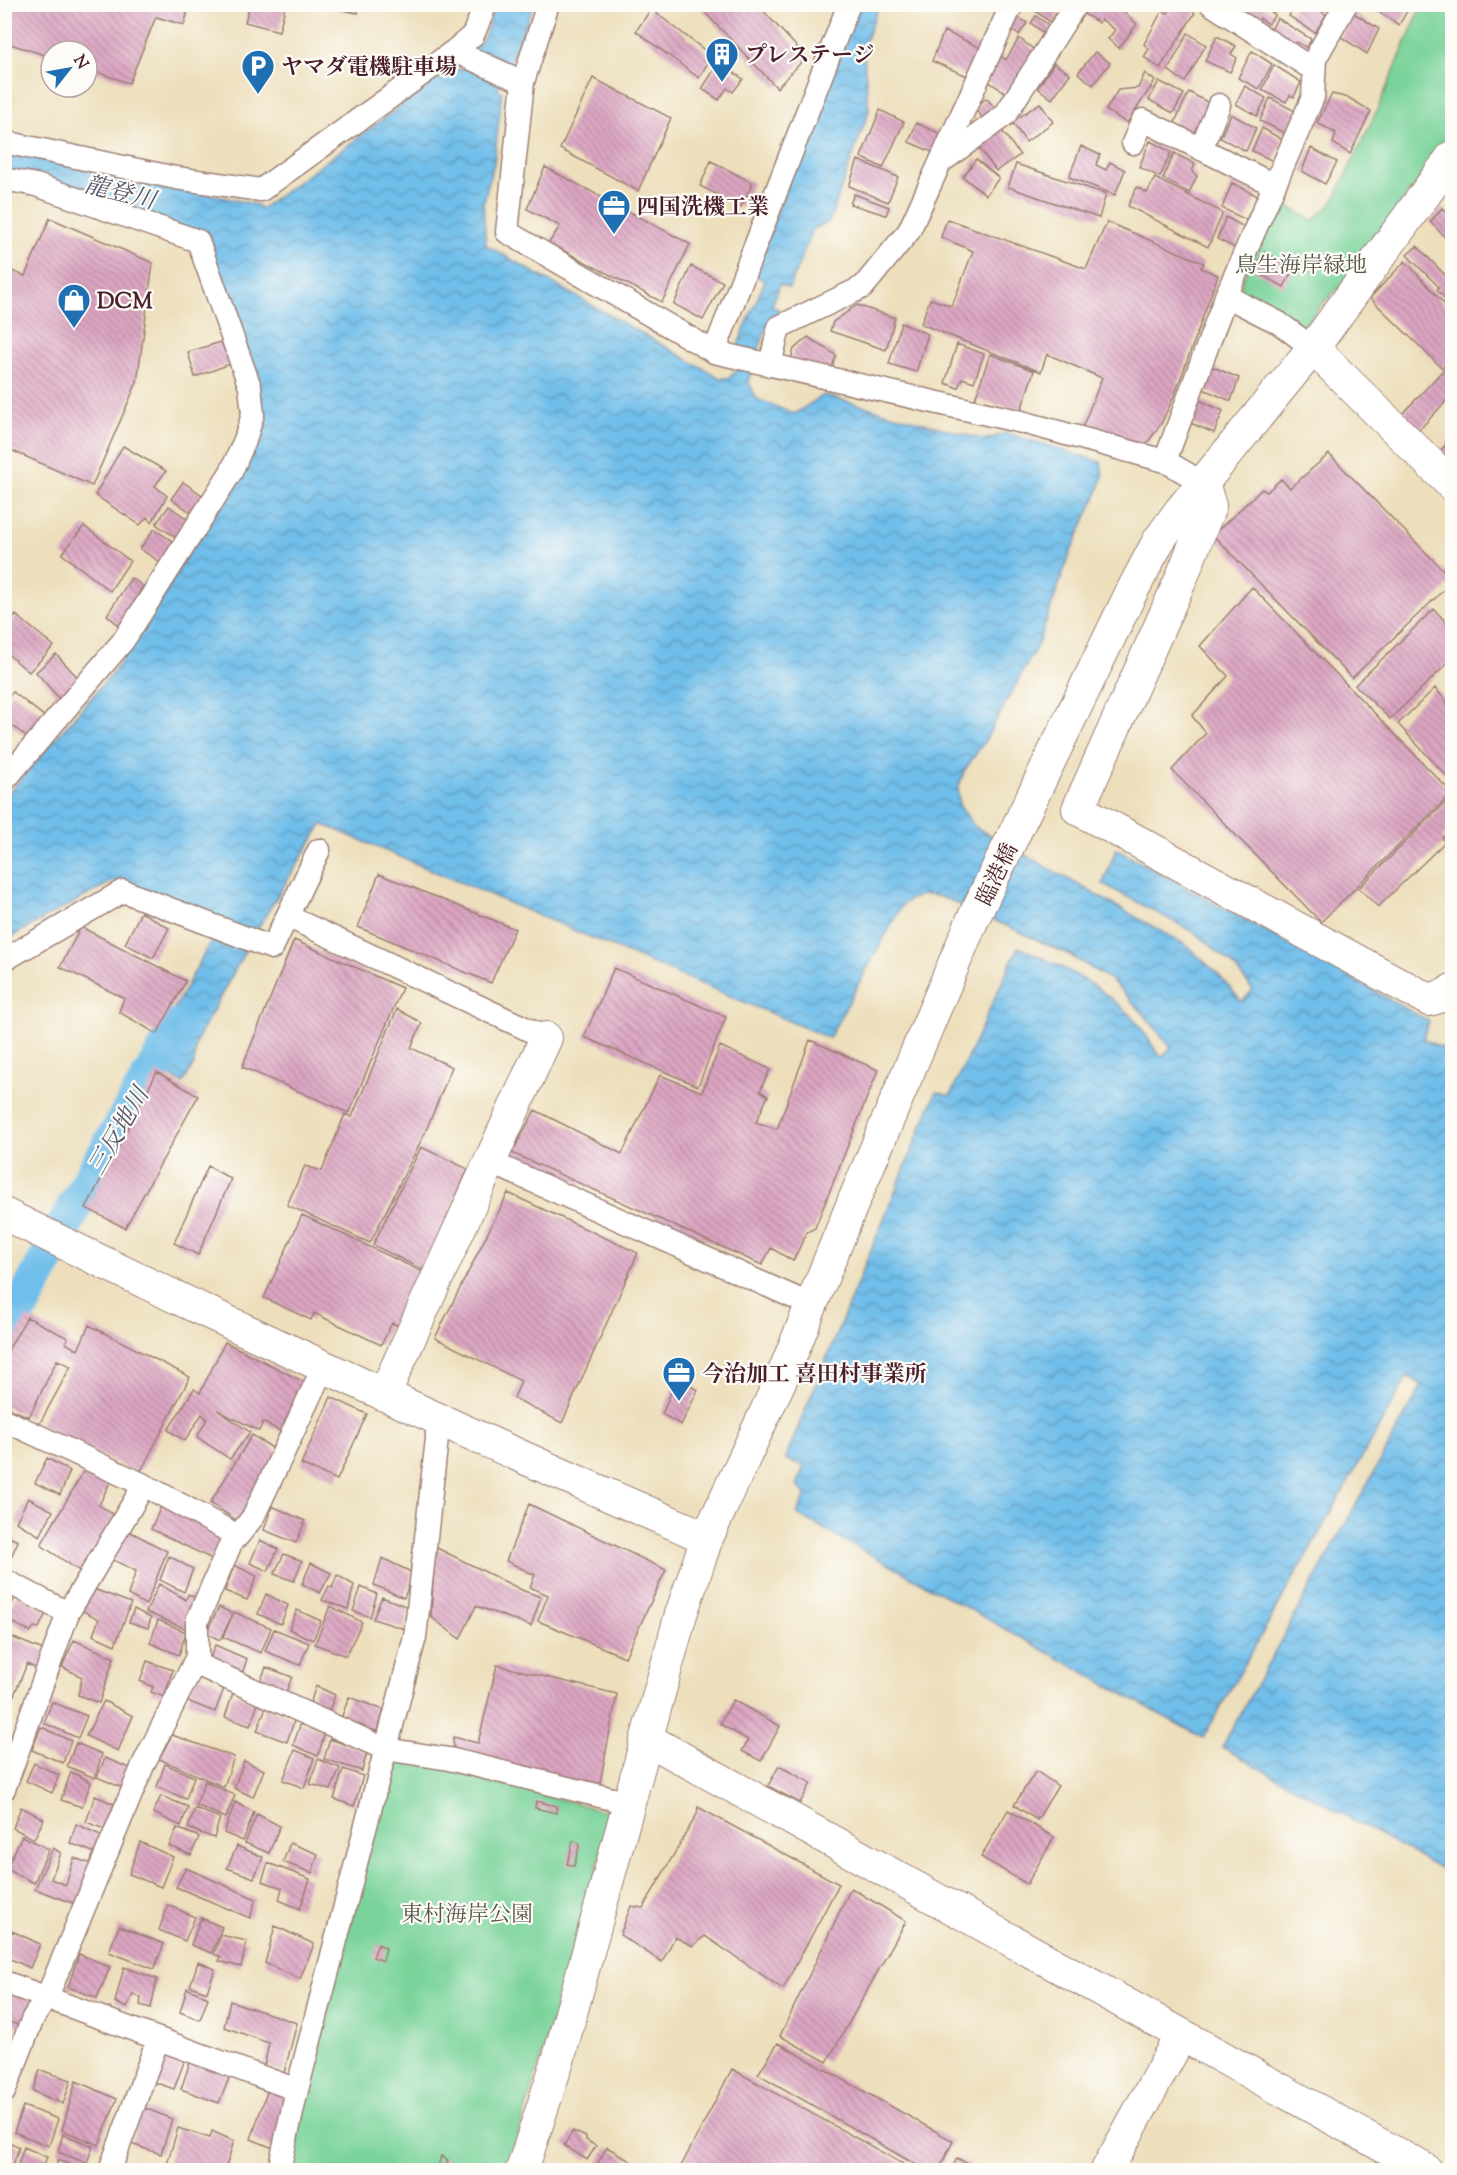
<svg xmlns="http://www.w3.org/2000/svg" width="1457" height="2175" viewBox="0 0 1457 2175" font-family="'Sorts Mill Goudy','Noto Serif JP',serif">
<defs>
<pattern id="water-waves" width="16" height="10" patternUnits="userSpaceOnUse" patternTransform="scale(1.5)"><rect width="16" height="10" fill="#6fbeea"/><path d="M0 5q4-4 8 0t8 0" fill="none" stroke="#5d9abe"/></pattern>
<pattern id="building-back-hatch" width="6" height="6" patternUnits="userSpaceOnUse" patternTransform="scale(1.5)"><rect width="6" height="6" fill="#dca6c2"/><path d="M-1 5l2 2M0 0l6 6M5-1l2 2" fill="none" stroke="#b4879e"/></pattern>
</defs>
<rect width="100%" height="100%" fill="#fdfcf7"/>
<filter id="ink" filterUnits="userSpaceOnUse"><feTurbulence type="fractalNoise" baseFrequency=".0167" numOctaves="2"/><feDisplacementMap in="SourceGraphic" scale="12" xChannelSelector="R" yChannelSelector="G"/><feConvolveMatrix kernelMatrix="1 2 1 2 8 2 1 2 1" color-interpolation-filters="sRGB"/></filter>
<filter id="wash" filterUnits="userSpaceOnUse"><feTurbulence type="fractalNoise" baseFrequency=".008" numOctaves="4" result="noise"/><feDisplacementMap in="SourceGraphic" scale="24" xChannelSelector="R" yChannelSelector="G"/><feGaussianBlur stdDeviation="1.35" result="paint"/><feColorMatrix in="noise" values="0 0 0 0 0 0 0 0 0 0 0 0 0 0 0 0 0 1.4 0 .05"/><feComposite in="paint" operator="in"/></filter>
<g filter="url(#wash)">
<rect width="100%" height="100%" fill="#eddfbc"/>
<path fill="#79d39a" stroke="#627962" stroke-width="1.5" d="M1422 5H1452V136L1396 211 1357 271 1324 302 1300 330 1241 292 1242 280 1279 207 1287 206 1313 221 1333 202 1378 108Z
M393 1756 613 1813 508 2170H291L314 2048Z"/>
<path fill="url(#water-waves)" stroke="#5c6e8a" stroke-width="1.5" d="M492 5H534L498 89 502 92 494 163 483 204 486 245 720 378H729L738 369 739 342 765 281 754 275 853 5H879L863 47 869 111 829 222 813 229 789 288 780 284 772 306 780 310 765 332 748 381 757 399 794 414 824 395 985 440 1006 433 1101 462 1103 476 1098 492 1071 551 1038 644 984 742 964 771 958 789 959 805 975 827 1186 945 1218 974 1242 1002 1253 990 1232 964 1197 934 1103 884 1116 849 1429 1021 1423 1039 1452 1053V1875L1222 1747 1422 1385 1408 1376 1203 1738 797 1514 806 1494 797 1486 804 1466 785 1459 936 1092 950 1096 1018 947C1060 965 1101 985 1133 1018 1144 1030 1151 1045 1161 1057L1171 1048 1144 1014 1111 980 1068 954 947 899C927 893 919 892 902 905L829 1038 322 824 256 931 196 1042 194 1064 183 1083 149 1065 148 1057 223 919 115 880 5 940V797L116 669 250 456 261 409 207 236 5 174V147L257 205 261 209 454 67 462 70 471 50C486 43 491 20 492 5Z"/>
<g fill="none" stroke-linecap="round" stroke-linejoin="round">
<path stroke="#6fbeea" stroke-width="36" d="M4 1340 78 1200 179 1026"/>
</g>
<g id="blocks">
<path fill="url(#building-back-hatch)" d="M4 4H190L184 25 156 17 129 83 87 69V51H51V57L4 42Z
M250 4H286L279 31 245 22Z
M328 4H359L358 13 327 7Z
M697 4H757L806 57 777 88Z
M1035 4H1062L1054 25 1032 8Z
M1089 4H1116L1137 24 1119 48 1108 39 1115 30 1101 19 1099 23 1084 14Z
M1238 4H1260L1275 15 1268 24 1260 18 1254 28 1233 13Z
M1295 4H1312L1326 15 1315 33 1289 16Z
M1377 4H1399L1407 11 1399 25 1374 9Z
M1174 5H1185L1195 13 1160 68 1144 57 1149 49 1144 44 1162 11 1168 13Z
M651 9 712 56 699 78 636 31Z
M1352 12 1379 29 1367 54 1341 37Z
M1014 14 1027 23 1019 35 1007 27Z
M1036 16 1053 28 1047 36 1031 23Z
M1277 18 1311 39 1307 48 1297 42 1288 46 1269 34Z
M944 31 986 50 972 78 932 61Z
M1188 33 1206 45 1185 82 1168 70Z
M1217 36 1236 46 1231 54 1237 58 1230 72 1205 61Z
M1019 38 1037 52 1008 94 987 81 999 55 1006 60Z
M1252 51 1272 64 1259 89 1238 78Z
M1095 52 1110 63 1093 85 1078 73Z
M719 62 743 79 733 92 727 88 719 100 702 89Z
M1054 63 1070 74 1052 99 1038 88Z
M1274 65 1301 82 1294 97 1290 95 1286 102 1262 90Z
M1145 73 1155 81 1127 123 1106 110 1118 90 1138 88Z
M593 78 671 118 638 191 560 149Z
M1159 81 1184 94 1173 113 1149 100Z
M1245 86 1266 98 1257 116 1236 104Z
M1189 92 1209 103 1194 134 1174 124Z
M1332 94 1349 98 1371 111 1350 154 1333 143 1336 133 1317 123Z
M986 98 998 111 986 122 975 109Z
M1270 98 1297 112 1287 134 1260 121Z
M1040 103 1053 122 1026 142 1012 122Z
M880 110 904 122 883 168 861 157Z
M1231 114 1256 128 1246 151 1220 138Z
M916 123 948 137 939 155 909 142Z
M1000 128 1020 155 996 171 977 145Z
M1262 128 1283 140 1273 161 1252 151Z
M1150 141 1171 152 1160 177 1139 167Z
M1081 146 1100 155 1096 165 1106 170 1110 162 1125 170 1115 195 1069 177Z
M1311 148 1337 162 1325 184 1302 171Z
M1174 153 1195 164 1192 172 1197 176 1189 193 1163 179Z
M976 159 999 178 986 195 963 177Z
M858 160 898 177 888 202 849 186Z
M711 161 753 183 741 207 700 186Z
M1016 164 1106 194 1099 218 1008 187Z
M545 167 690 244 662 302 549 243 560 226 527 209Z
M1155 178 1220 211 1222 215 1208 247 1128 206 1137 187 1147 193Z
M1232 183 1258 196 1246 220 1222 208Z
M854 194 889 207 886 215 850 204Z
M1442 208 1452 219V238L1449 241 1430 222Z
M1226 217 1244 227 1235 248 1217 239Z
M50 218 153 263 137 382 92 486 4 447V268L25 276Z
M947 219 1086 269 1107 222 1204 263 1201 268 1218 275 1175 394 1161 424 1142 450 1082 428 1102 378 1047 354 1041 372 921 324 930 299 952 306 973 251 941 237Z
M1417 246 1448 278 1452 273V306L1437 290 1439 287 1407 255Z
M1264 252 1294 267 1284 287 1254 271Z
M1405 261 1452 312V358L1442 368 1370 298Z
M691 266 723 282 703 320 674 304Z
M857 305 895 318 886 350 830 331 833 322Z
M901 323 928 334 916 372 889 364Z
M808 337 836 355 831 371 791 359 794 349Z
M221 342 230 364 195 377 188 352Z
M957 344 984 354 974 382 962 378 958 388 945 383Z
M990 354 1034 371 1021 410 975 399Z
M1450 363 1452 366V395L1419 430 1402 414Z
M1211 366 1239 378 1231 401 1203 389Z
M1197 399 1223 411 1214 433 1188 422Z
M1452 439V469L1437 454Z
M123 446 166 471 155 486 167 496 152 522 147 517 140 525 95 495Z
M1329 454 1452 579V582L1352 678 1213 535 1262 489 1267 492 1281 479 1290 488Z
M183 482 205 497 195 515 171 499Z
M169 506 191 522 178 539 156 524Z
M84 526 130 561 110 591 62 554Z
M154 529 175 543 163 564 140 549Z
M131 578 143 586 120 626 107 615Z
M1252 587 1452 793 1321 922 1172 770 1206 733 1192 716 1228 676 1200 646Z
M1434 609 1452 629V659L1390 719 1355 685Z
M16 615 54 646 29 672 4 651V629Z
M56 654 82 682 63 703 36 672Z
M1435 688 1452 708V782L1398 724Z
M13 692 45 717 29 739 4 719V701Z
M1452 796V829L1442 838 1445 842 1378 907 1359 888Z
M379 874 515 929 491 983 358 927Z
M141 912 169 928 153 958 125 944Z
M81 927 186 981 157 1034 119 1012 124 998 60 967Z
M294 940 402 988 349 1113 242 1067Z
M614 968 726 1017 698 1086 584 1037Z
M397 1009 422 1023 411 1048 452 1067 425 1133 370 1243 287 1205 305 1166 322 1171 345 1114 352 1117Z
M810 1040 878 1070 815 1228 807 1232 793 1261 771 1248 762 1265 512 1153 535 1110 622 1154 660 1075 702 1092 720 1046 770 1069 760 1091 768 1096 756 1122 777 1129Z
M157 1072 198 1096 125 1228 86 1208Z
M421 1147 468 1169 424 1270 373 1245Z
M208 1166 231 1179 198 1255 174 1243Z
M508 1193 638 1253 562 1423 514 1398 521 1381 435 1338Z
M302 1215 434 1277 409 1331 392 1323 381 1345 314 1313 311 1320 264 1298Z
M27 1317 68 1338 65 1343 78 1350 89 1325 190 1377 142 1469 135 1472 39 1425 71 1366 57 1360 29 1417 4 1406V1357Z
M225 1342 310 1385 286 1434 263 1422 259 1431 217 1410 250 1432 230 1459 197 1437 207 1419 202 1414 185 1441 168 1430 194 1389 200 1393Z
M677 1378 698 1390 681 1425 662 1414Z
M331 1397 367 1414 337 1480 301 1464Z
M252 1435 282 1454 239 1522 210 1503Z
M47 1458 70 1471 60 1495 35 1483Z
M87 1465 112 1478 99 1505 115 1516 81 1572 41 1545Z
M28 1498 53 1511 40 1536 16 1522Z
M163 1502 225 1533 216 1561 151 1529Z
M529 1504 666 1570 625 1657 538 1621 548 1595 530 1587 535 1575 506 1561Z
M272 1506 305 1521 296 1543 264 1530Z
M127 1530 167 1551 146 1605 128 1595 136 1571 113 1560Z
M4 1535 18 1541 9 1562 4 1560Z
M260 1540 278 1549 268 1571 250 1563Z
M435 1547 524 1591 541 1597 531 1626 476 1606 460 1639 431 1617Z
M284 1554 302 1561 294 1581 274 1574Z
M169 1556 193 1569 184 1592 160 1580Z
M382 1558 413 1573 404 1598 374 1585Z
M311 1563 331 1573 320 1593 302 1584Z
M234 1565 257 1576 247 1600 225 1591Z
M337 1575 354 1585 348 1609 322 1600 329 1586 332 1588Z
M159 1584 186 1600 188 1594 201 1600 189 1630 146 1612Z
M361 1587 377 1594 370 1617 353 1611Z
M91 1588 131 1603 115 1645 93 1635 99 1619 81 1610Z
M17 1594 47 1611 39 1628 34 1627 30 1632 5 1618Z
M266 1594 288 1605 281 1624 258 1614Z
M382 1597 408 1607 405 1629 373 1619Z
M330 1606 362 1622 346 1656 315 1644Z
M219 1607 233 1614 220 1640 206 1633Z
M134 1609 151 1618 148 1628 129 1622Z
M297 1610 321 1621 313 1640 289 1629Z
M234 1612 271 1628 261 1653 223 1637Z
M158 1620 186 1632 179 1655 150 1643Z
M274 1629 309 1643 300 1665 265 1651Z
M4 1634 48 1652 39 1670 27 1664 4 1719Z
M74 1640 114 1658 99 1703 78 1695 82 1677 62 1667Z
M215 1645 247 1659 241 1677 208 1663Z
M147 1661 173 1670 164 1697 151 1692 153 1687 140 1681Z
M497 1665 617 1694 598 1793 455 1764 453 1737 478 1743Z
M266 1667 292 1677 284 1697 258 1688Z
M197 1674 225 1686 215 1712 187 1701Z
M316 1686 335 1695 327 1716 308 1709Z
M233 1693 258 1703 250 1726 225 1717Z
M349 1697 384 1710 378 1731 368 1729 364 1734 339 1724Z
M733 1700 780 1726 761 1761 742 1751 748 1740 720 1724Z
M104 1701 133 1716 118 1751 86 1736Z
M52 1702 87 1716 78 1738 44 1723Z
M266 1707 295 1718 287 1742 257 1731Z
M301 1723 325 1732 318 1756 293 1745Z
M41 1727 71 1741 63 1763 32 1750Z
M172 1735 234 1757 224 1787 159 1759Z
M330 1739 367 1752 362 1771 324 1759Z
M76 1743 102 1754 95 1778 67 1766Z
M295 1750 314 1758 304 1788 283 1780Z
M105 1758 132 1769 125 1789 97 1777Z
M318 1759 340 1768 331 1790 310 1784Z
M244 1761 264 1770 253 1797 234 1788Z
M34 1763 59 1775 52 1793 26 1781Z
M165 1764 194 1777 186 1799 157 1787Z
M779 1766 811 1783 800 1803 768 1786Z
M343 1769 363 1776 354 1806 334 1799Z
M1036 1771 1058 1786 1037 1820 1014 1805Z
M71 1772 91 1782 82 1807 61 1800Z
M205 1781 235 1795 226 1818 196 1805Z
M95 1796 114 1804 104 1829 86 1822Z
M161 1796 188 1807 181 1826 153 1813Z
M536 1801 557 1806 556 1813 535 1808Z
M235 1802 254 1812 243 1841 224 1833Z
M21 1807 44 1819 34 1839 13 1828Z
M698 1807 839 1884 783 1989 705 1936 693 1946 675 1937 662 1962 620 1935 631 1906 643 1908 697 1814Z
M195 1808 220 1818 214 1838 188 1828Z
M1008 1810 1054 1837 1027 1884 981 1857Z
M257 1814 280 1826 269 1853 245 1843Z
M76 1824 105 1837 98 1854 70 1843Z
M177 1828 199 1837 191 1855 169 1846Z
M22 1836 49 1849 34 1883 6 1869Z
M573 1841 580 1843 574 1866 567 1864Z
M140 1842 173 1857 161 1887 129 1874Z
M290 1843 318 1854 312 1873 283 1862Z
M237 1846 263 1857 254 1878 227 1868Z
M53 1848 61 1853 51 1879 66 1885 74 1858 95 1865 81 1906 35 1889Z
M268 1863 310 1879 300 1909 279 1900 282 1888 262 1881Z
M186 1868 256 1899 250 1918 176 1887Z
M851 1888 906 1921 827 2062 780 2036Z
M168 1905 195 1917 185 1941 159 1930Z
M201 1918 222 1927 212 1953 191 1945Z
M119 1926 164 1944 154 1969 109 1952Z
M275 1926 314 1944 300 1979 265 1963Z
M12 1931 40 1944 30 1968 4 1956V1951Z
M221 1935 247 1941 241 1967 219 1961 221 1957 214 1954Z
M378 1944 386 1948 383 1961 373 1957Z
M79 1954 110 1967 97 1998 68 1987Z
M198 1962 215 1969 207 1992 190 1986Z
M124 1967 157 1979 151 2008 140 2005 141 1998 133 1994 127 2008 115 2002Z
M187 1988 208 1998 200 2020 180 2012Z
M4 1989 33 2000 23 2027 9 2022 6 2030 4 2029Z
M230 2001 297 2023 284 2073 264 2066 269 2043 224 2027Z
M778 2043 953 2141 939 2170H925L758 2074Z
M164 2045 187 2054 174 2089 151 2081Z
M192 2056 232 2071 219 2103 181 2089Z
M732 2069 914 2170H679Z
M40 2070 71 2080 63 2104 33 2091Z
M76 2081 117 2099 99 2145 62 2130Z
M268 2089 290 2099 273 2148 251 2139Z
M23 2106 58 2119 49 2146 14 2132Z
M142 2107 172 2119 161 2154 131 2144Z
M178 2128 210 2138 212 2131 234 2141 225 2170H183L167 2164Z
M573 2131 586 2137V2140L596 2146 587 2160 564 2145Z
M63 2134 93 2146 87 2163 58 2152Z
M5 2140 19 2147 13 2165 5 2162Z
M24 2147 47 2157 42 2170H23L17 2168Z
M607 2147 645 2170H594Z
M441 2156 448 2160 445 2170H437Z
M957 2158 979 2170H951Z
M58 2160 84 2170H55Z"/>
</g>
</g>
<g filter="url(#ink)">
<use href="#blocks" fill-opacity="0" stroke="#9c7f74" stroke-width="1.5"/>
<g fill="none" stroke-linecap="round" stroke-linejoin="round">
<defs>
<path id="street" d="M548 4 523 82 507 232 714 352 1022 422 1165 461 1203 483
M1211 4 1314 70
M454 51 473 35 486 4
M4 142 176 178 261 190 454 51 523 82
M1133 143 1143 120 1274 185
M1201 149 1219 105
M941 162 1005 115 1076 4
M4 179 36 185 198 241 250 387 253 414 245 440 231 472 123 641 4 781
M1226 296 1279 323 1313 348
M714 352 849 4
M770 365 779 327 863 287 909 231 1012 4
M1165 461 1226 296 1313 97 1315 59 1346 4
M289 917 546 1038
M4 960 123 891 272 948 319 850
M490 1162 811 1305
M4 1420 144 1485 238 1536 253 1517 323 1368
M4 1580 68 1613
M194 1663 385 1749 449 1759 629 1803
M4 1789 68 1613 144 1485
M4 1982 297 2090
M4 2092 33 2018 47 1997 144 1763 197 1657V1621L235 1534
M110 2170 158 2039
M279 2170 297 2090 415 1637 437 1438V1420"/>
<path id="secondary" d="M1313 348 1452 485
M1203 483 1210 506 1181 579 1078 809 1429 1000 1448 994 1452 990
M4 1214C236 1328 470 1436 707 1538
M384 1395 546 1038
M647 1739 1426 2170
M522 2170 559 2057 681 1614 707 1538 782 1377 852 1205 972 921 1131 593 1159 540 1180 511 1313 348 1452 157
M1107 2170 1181 2035"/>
</defs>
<use href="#street" stroke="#9c7f74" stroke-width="25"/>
<use href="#secondary" stroke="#9c7f74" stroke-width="34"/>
<use href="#street" stroke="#fff" stroke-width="22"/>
<use href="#secondary" stroke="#fff" stroke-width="32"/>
</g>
</g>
<defs>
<symbol id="building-pin" viewBox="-11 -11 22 30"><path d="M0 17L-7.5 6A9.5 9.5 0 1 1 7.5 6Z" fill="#1f6fb2" stroke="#fdfcf7"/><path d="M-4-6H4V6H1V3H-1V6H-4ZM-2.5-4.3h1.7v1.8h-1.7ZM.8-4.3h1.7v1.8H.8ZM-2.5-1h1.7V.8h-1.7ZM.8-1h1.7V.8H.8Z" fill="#fff"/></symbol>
<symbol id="parking-pin" viewBox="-11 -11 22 30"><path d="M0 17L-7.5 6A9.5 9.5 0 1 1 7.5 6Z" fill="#1f6fb2" stroke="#fdfcf7"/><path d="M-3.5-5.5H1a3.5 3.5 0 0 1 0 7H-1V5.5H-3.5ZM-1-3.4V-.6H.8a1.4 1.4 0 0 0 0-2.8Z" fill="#fff"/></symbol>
<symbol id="office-pin" viewBox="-11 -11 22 30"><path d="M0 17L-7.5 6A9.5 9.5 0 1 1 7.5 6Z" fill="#1f6fb2" stroke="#fdfcf7"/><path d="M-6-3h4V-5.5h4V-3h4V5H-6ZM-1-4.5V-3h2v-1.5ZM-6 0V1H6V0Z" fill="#fff"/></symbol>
<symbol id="shop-pin" viewBox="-11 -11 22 30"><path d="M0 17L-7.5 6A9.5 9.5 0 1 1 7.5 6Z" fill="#1f6fb2" stroke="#fdfcf7"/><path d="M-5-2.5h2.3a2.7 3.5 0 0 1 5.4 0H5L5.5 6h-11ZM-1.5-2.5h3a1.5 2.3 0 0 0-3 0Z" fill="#fff"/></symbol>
</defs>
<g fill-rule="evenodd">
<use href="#building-pin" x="703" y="35" width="38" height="52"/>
<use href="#parking-pin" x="239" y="47" width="38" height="52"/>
<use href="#office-pin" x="595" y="187" width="38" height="52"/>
<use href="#shop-pin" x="55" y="281" width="38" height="52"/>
<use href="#office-pin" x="660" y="1354" width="38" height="52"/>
</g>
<g text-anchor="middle" stroke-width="4.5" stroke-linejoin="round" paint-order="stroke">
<g font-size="22" font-weight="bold" fill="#4a1f2b" stroke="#fdfcf7" text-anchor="start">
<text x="745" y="62">プレステージ</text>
<text x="281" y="74">ヤマダ電機駐車場</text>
<text x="637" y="214">四国洗機工業</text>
<text x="97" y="308">DCM</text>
<text x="702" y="1381">今治加工 喜田村事業所</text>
</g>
<g font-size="22" fill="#58554c" stroke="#fdfcf7">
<text x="1301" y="272">鳥生海岸緑地</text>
<text x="467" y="1921">東村海岸公園</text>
</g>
<g font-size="22" fill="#4a1f2b" stroke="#fdfcf7">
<text transform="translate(996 874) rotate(-64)" y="8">臨港橋</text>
</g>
<g font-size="24" font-style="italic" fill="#57576e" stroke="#fdfcf7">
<text transform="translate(120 192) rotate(14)" y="8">龍登川</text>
<text transform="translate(118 1131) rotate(-60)" y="8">三反地川</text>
</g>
</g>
<rect width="1457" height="2175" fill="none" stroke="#fdfcf7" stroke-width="24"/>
<g transform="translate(69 69) rotate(59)"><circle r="28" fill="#fdfcf7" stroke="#b5a4a5" stroke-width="1.5"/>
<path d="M0-4.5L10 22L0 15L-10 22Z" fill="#1f6fb2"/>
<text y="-9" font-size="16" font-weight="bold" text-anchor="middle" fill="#4a1f2b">N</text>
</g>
</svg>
